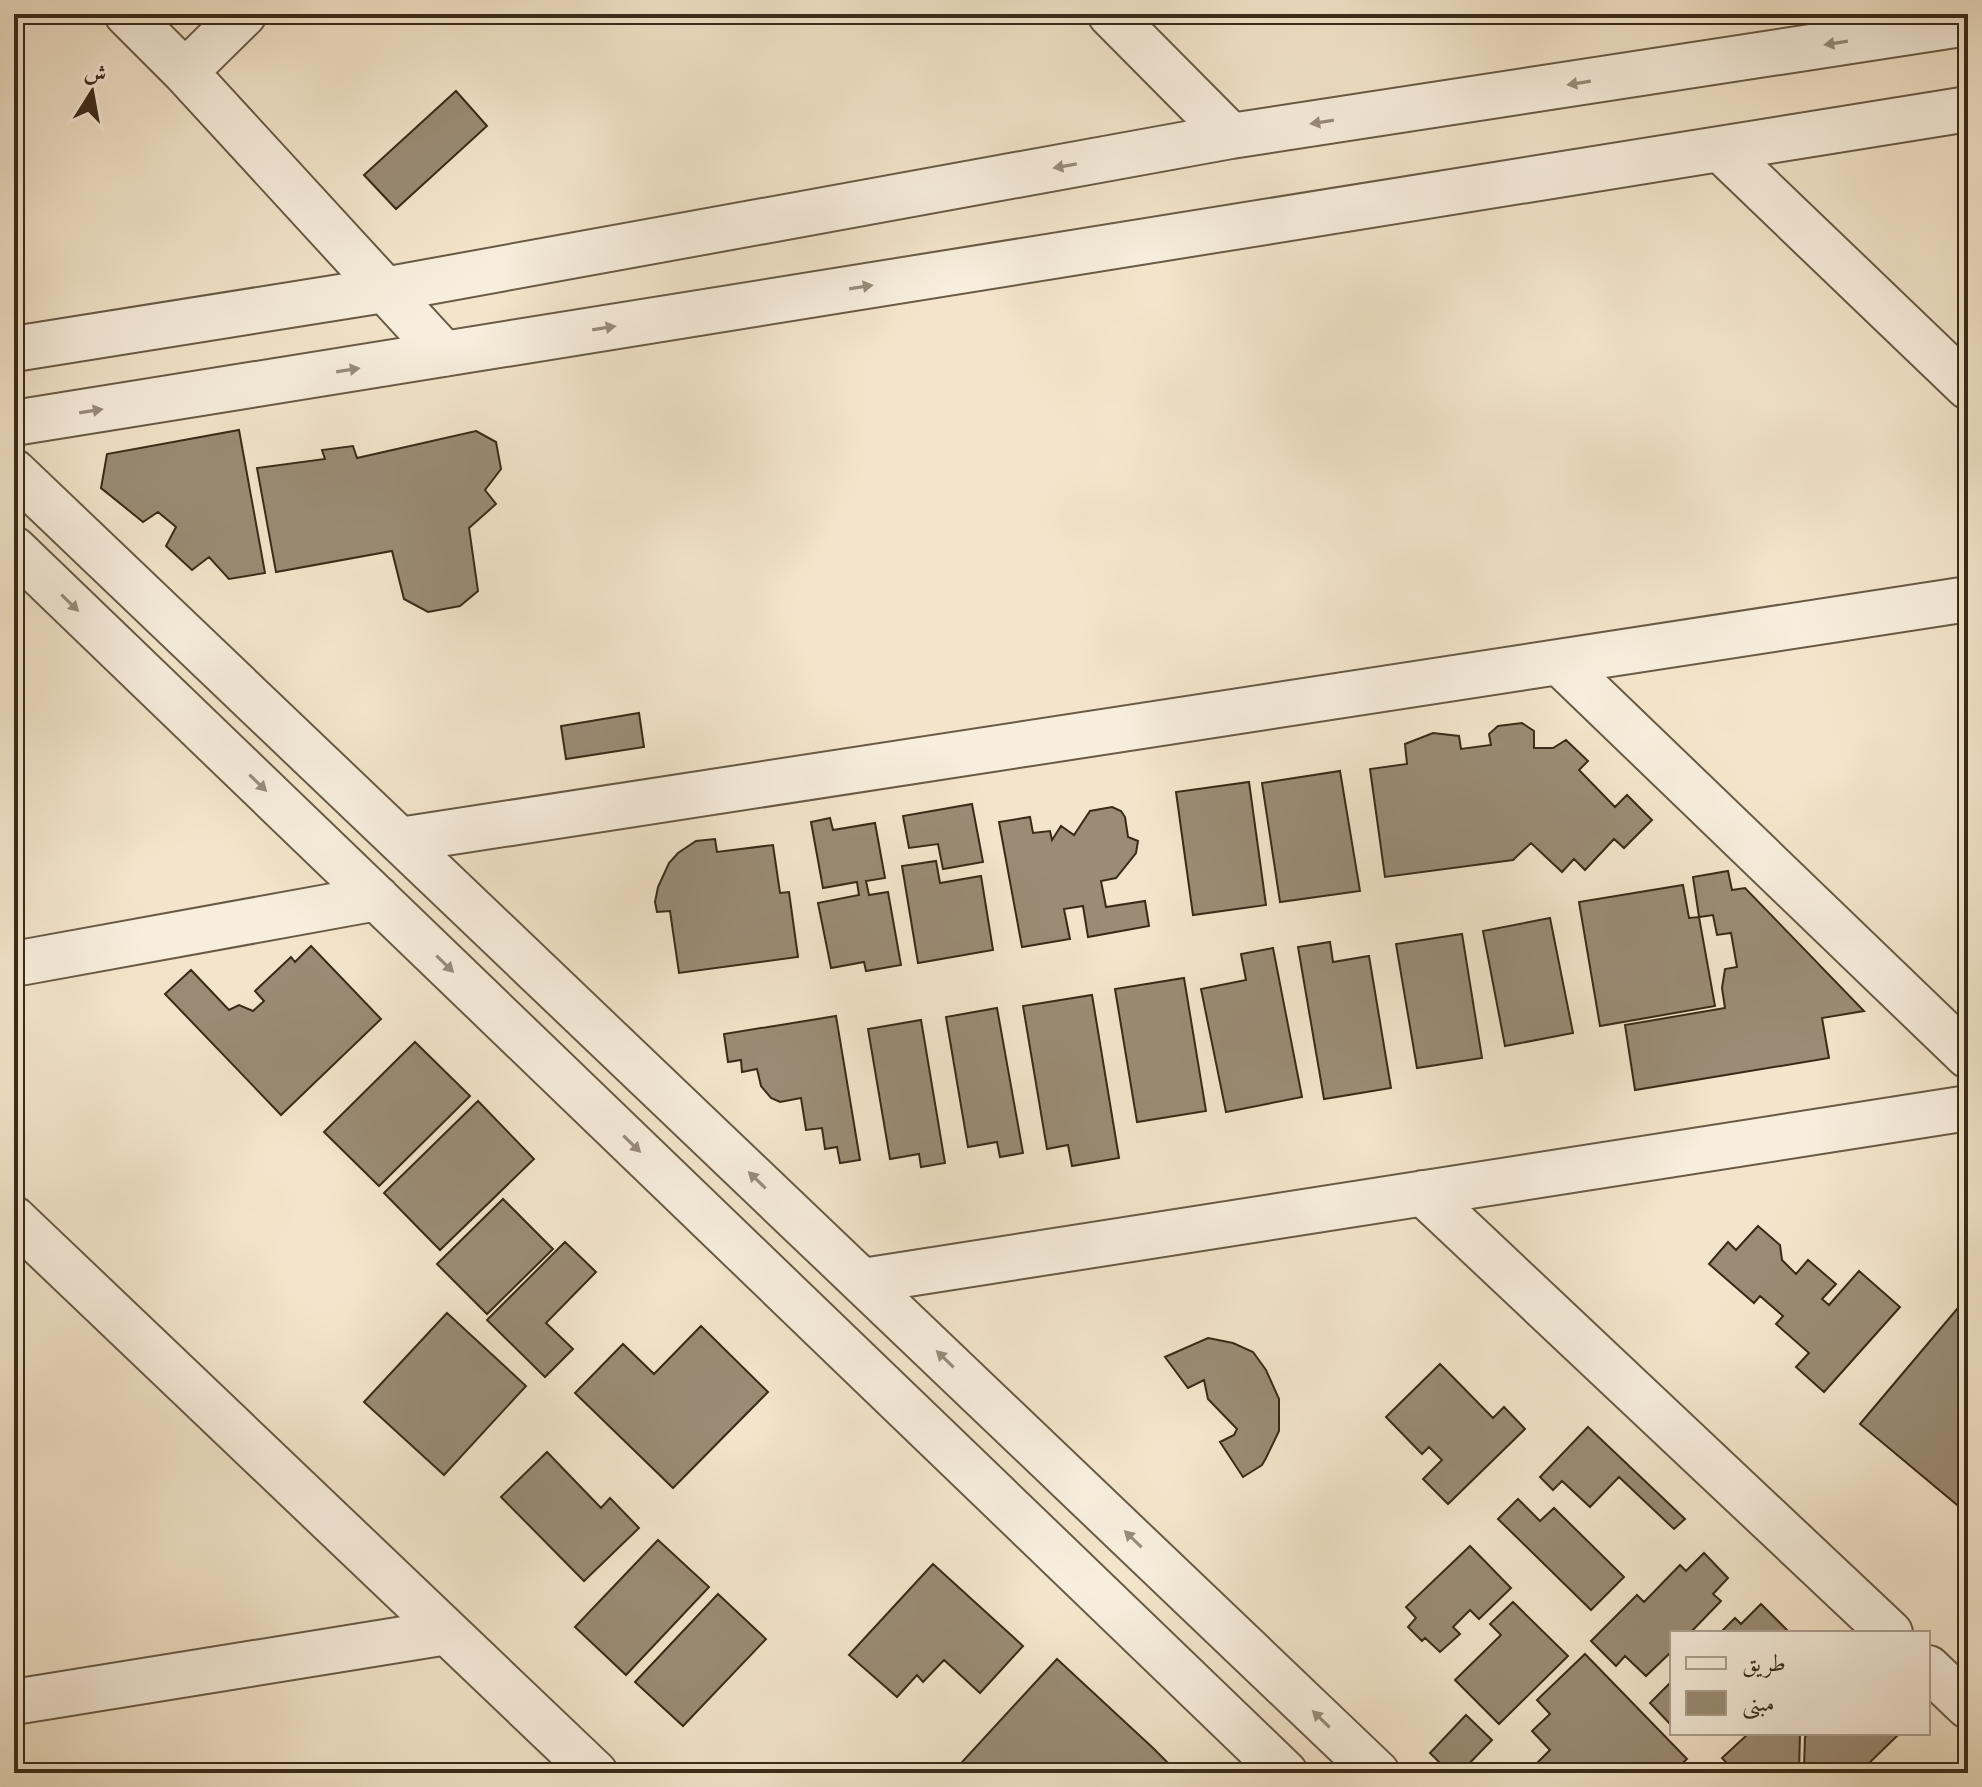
<svg xmlns="http://www.w3.org/2000/svg" width="1982" height="1787" viewBox="0 0 1982 1787" font-family="Vollkorn,Amiri,serif">
<rect width="100%" height="100%" fill="#f3e5cb"/>
<filter id="stains"><feTurbulence type="fractalNoise" baseFrequency=".0025" numOctaves="4"/><feColorMatrix values="0 0 0 0 .2 0 0 0 0 .09 0 0 0 0 .02 0 0 0 .5 -.17"/></filter>
<radialGradient id="worn" r=".72"><stop offset=".6" stop-color="#630" stop-opacity="0"/><stop offset="1" stop-color="#630" stop-opacity=".3"/></radialGradient>
<path fill="#9a8c75" stroke="#392b18" stroke-width="2" d="M456 91 487 126 396 209 364 175Z
M239 430 265 573 229 579 209 557 192 570 166 546 176 527 158 512 143 522 101 488 107 454Z
M476 431 496 442 501 469 485 490 496 504 469 528 478 591 460 606 428 612 404 599 392 551 276 572 257 468 325 459 322 450 353 446 357 458Z
M639 713 644 747 566 759 561 726Z
M1522 723 1534 731V748H1553L1566 740 1588 761 1579 770 1615 807 1627 795 1652 820 1624 848 1614 839 1585 870 1574 859 1562 872 1531 843 1513 860 1385 877 1370 769 1407 764 1405 744 1433 733 1459 736 1461 749 1491 745 1489 734 1498 726Z
M1340 771 1360 891 1280 902 1262 783Z
M1249 782 1266 905 1193 915 1176 792Z
M972 804 983 862 943 869 938 844 909 848 903 816Z
M1112 807 1121 811 1125 817 1128 837 1138 841 1136 853 1116 878 1101 881 1106 907 1145 901 1149 926 1088 937 1083 906 1064 909 1070 939 1022 947 999 822 1030 817 1033 833 1050 831 1052 840 1061 826 1074 835 1090 811Z
M830 818 833 830 875 823 885 878 866 881 869 895 888 892 901 965 866 971 864 962 831 968 818 903 859 895 857 882 823 888 811 822Z
M715 839 717 852 773 845 780 893 789 892 798 957 679 973 670 911 657 912 655 902 658 887 669 863 678 853 696 841Z
M936 861 940 883 981 876 993 950 918 963 902 866Z
M1728 871 1732 890 1745 888 1864 1011 1822 1018 1829 1058 1635 1090 1625 1025 1725 1008 1722 988 1725 969 1737 967 1731 933 1717 935 1713 915 1699 917 1693 877Z
M1683 885 1689 918 1699 917 1715 1006 1600 1026 1579 902Z
M1550 918 1573 1033 1505 1046 1483 931Z
M1462 934 1482 1058 1417 1068 1396 944Z
M1330 942 1333 962 1369 956 1391 1088 1324 1099 1298 947Z
M311 946 381 1019 281 1115 165 994 191 970 229 1010 239 1005 253 1011 264 1001 255 991 291 957 295 962Z
M1273 948 1302 1097 1226 1112 1201 989 1246 980 1241 954Z
M1184 978 1206 1111 1137 1122 1115 989Z
M1092 995 1119 1158 1072 1166 1068 1145 1047 1149 1023 1006Z
M997 1008 1023 1153 1000 1157 997 1142 968 1147 946 1017Z
M836 1016 860 1160 840 1163 837 1147 825 1149 822 1128 806 1130 801 1098 780 1102 771 1098 761 1086 757 1069 742 1072 741 1060 728 1062 724 1034Z
M921 1020 945 1163 921 1167 919 1154 890 1159 868 1029Z
M415 1042 470 1096 379 1186 324 1132Z
M478 1101 534 1159 440 1250 384 1193Z
M503 1199 553 1249 487 1314 437 1264Z
M1758 1226 1780 1245 1782 1260 1796 1274 1808 1260 1836 1284 1822 1299 1829 1305 1859 1271 1900 1307 1824 1392 1796 1367 1809 1353 1776 1324 1783 1316 1760 1296 1754 1303 1709 1264 1728 1242 1736 1250Z
M565 1242 596 1272 546 1323 573 1349 545 1377 487 1320Z
M1968 1296V1514L1860 1424Z
M447 1313 526 1386 444 1475 364 1402Z
M701 1326 768 1392 673 1488 575 1393 623 1344 654 1374Z
M1208 1338 1233 1343 1253 1352 1266 1370 1279 1399V1431L1266 1458 1262 1465 1243 1477 1220 1442 1234 1435 1237 1429 1208 1399 1204 1380 1188 1388 1165 1357Z
M1440 1364 1493 1418 1504 1407 1525 1429 1448 1504 1423 1479 1442 1460 1429 1447 1422 1454 1386 1417Z
M1588 1427 1685 1519 1674 1529 1619 1477 1590 1507 1562 1481 1553 1490 1540 1477Z
M547 1452 601 1508 610 1498 639 1528 584 1581 501 1497Z
M1518 1499 1540 1521 1554 1508 1624 1577 1591 1610 1498 1519Z
M658 1540 709 1587 626 1675 575 1627Z
M1470 1546 1511 1588 1479 1619 1470 1610 1453 1627 1460 1634 1440 1652 1425 1638 1422 1641 1408 1627 1416 1618 1406 1607Z
M1704 1553 1728 1578 1713 1594 1721 1601 1690 1633H1672V1651L1646 1676 1625 1656 1616 1666 1591 1641 1637 1595 1644 1602 1680 1565 1686 1571Z
M933 1564 1023 1646 980 1693 944 1660 923 1682 917 1675 897 1697 849 1655Z
M718 1594 766 1639 683 1726 635 1682Z
M1513 1602 1568 1656 1499 1724 1455 1680 1501 1635 1490 1624Z
M1761 1604 1788 1631 1786 1633H1720L1735 1618 1741 1624Z
M1585 1654 1687 1759 1672 1773H1542L1535 1765 1550 1750 1532 1731 1550 1714 1537 1700Z
M1057 1659 1153 1748 1178 1773H952Z
M1672 1681V1726L1650 1703Z
M1466 1715 1492 1740 1460 1773H1450L1430 1753Z
M1749 1733H1800L1799 1773H1860H1736L1722 1758Z
M1808 1733H1897L1898 1735 1863 1769 1804 1768 1805 1737Z"/>
<g fill="none" stroke-linecap="round" stroke-linejoin="round">
<defs>
<path id="minor" d="M127 14 185 72 444 354
M1110 14 1231 136
M185 72 244 14
M1720 149 1968 387
M14 349 384 290 1231 136 1968 23
M14 423 1968 109
M14 472 1377 1773
M14 549 1285 1773
M1559 662 1968 1056
M400 840 1968 599
M14 964 377 898
M1423 1193 1890 1633
M14 1219 595 1773
M863 1281 1968 1108
M1928 1668 1968 1706
M14 1702 447 1632"/>
</defs>
<use href="#minor" stroke="#685a45" stroke-width="48"/>
<use href="#minor" stroke="#f7eedd" stroke-width="44"/>
</g>
<defs><path id="oneway-solid" d="M-6-.8H1V-3.2L6.5 0L1 3.2V.8H-6Z" transform="scale(2)"/></defs>
<g fill="#988c7a">
<use href="#oneway-solid" transform="translate(1836 43) rotate(171)"/>
<use href="#oneway-solid" transform="translate(1579 83) rotate(171)"/>
<use href="#oneway-solid" transform="translate(1322 122) rotate(171)"/>
<use href="#oneway-solid" transform="translate(1065 166) rotate(170)"/>
<use href="#oneway-solid" transform="translate(861 287) rotate(-9)"/>
<use href="#oneway-solid" transform="translate(604 328) rotate(-9)"/>
<use href="#oneway-solid" transform="translate(348 370) rotate(-9)"/>
<use href="#oneway-solid" transform="translate(91 411) rotate(-9)"/>
<use href="#oneway-solid" transform="translate(70 603) rotate(44)"/>
<use href="#oneway-solid" transform="translate(258 783) rotate(44)"/>
<use href="#oneway-solid" transform="translate(445 964) rotate(44)"/>
<use href="#oneway-solid" transform="translate(632 1144) rotate(44)"/>
<use href="#oneway-solid" transform="translate(757 1180) rotate(-136)"/>
<use href="#oneway-solid" transform="translate(945 1359) rotate(-136)"/>
<use href="#oneway-solid" transform="translate(1133 1539) rotate(-136)"/>
<use href="#oneway-solid" transform="translate(1321 1719) rotate(-136)"/>
</g>
<rect width="1982" height="1787" fill="none" stroke="#f3e5cb" stroke-width="48"/>
<rect x="16" y="16" width="1950" height="1755" fill="none" stroke="#392b18" stroke-width="4"/>
<rect x="24" y="24" width="1934" height="1739" fill="none" stroke="#392b18" stroke-width="2"/>
<rect x="1670" y="1631" width="260" height="104" fill="#f7eedd" stroke="#aba08e" stroke-width="2"/>
<rect x="1686" y="1657" width="40" height="12" fill="#f7eedd" stroke="#aba08e" stroke-width="2"/>
<text x="1742" y="1671" font-size="24" fill="#392b18">طريق</text>
<rect x="1686" y="1691" width="40" height="24" fill="#9a8c75" stroke="#aba08e" stroke-width="2"/>
<text x="1742" y="1711" font-size="24" fill="#392b18">مبنى</text>
<g transform="translate(92 92) rotate(11)" stroke="#f7eedd" stroke-width="6" paint-order="stroke">
<path d="M0-6L14 30L0 20L-14 30Z" fill="#392b18"/>
<text y="-12" font-size="22" font-weight="bold" text-anchor="middle" fill="#392b18">ش</text>
</g>
<rect width="100%" height="100%" filter="url(#stains)"/>
<rect width="100%" height="100%" fill="url(#worn)"/>
</svg>
